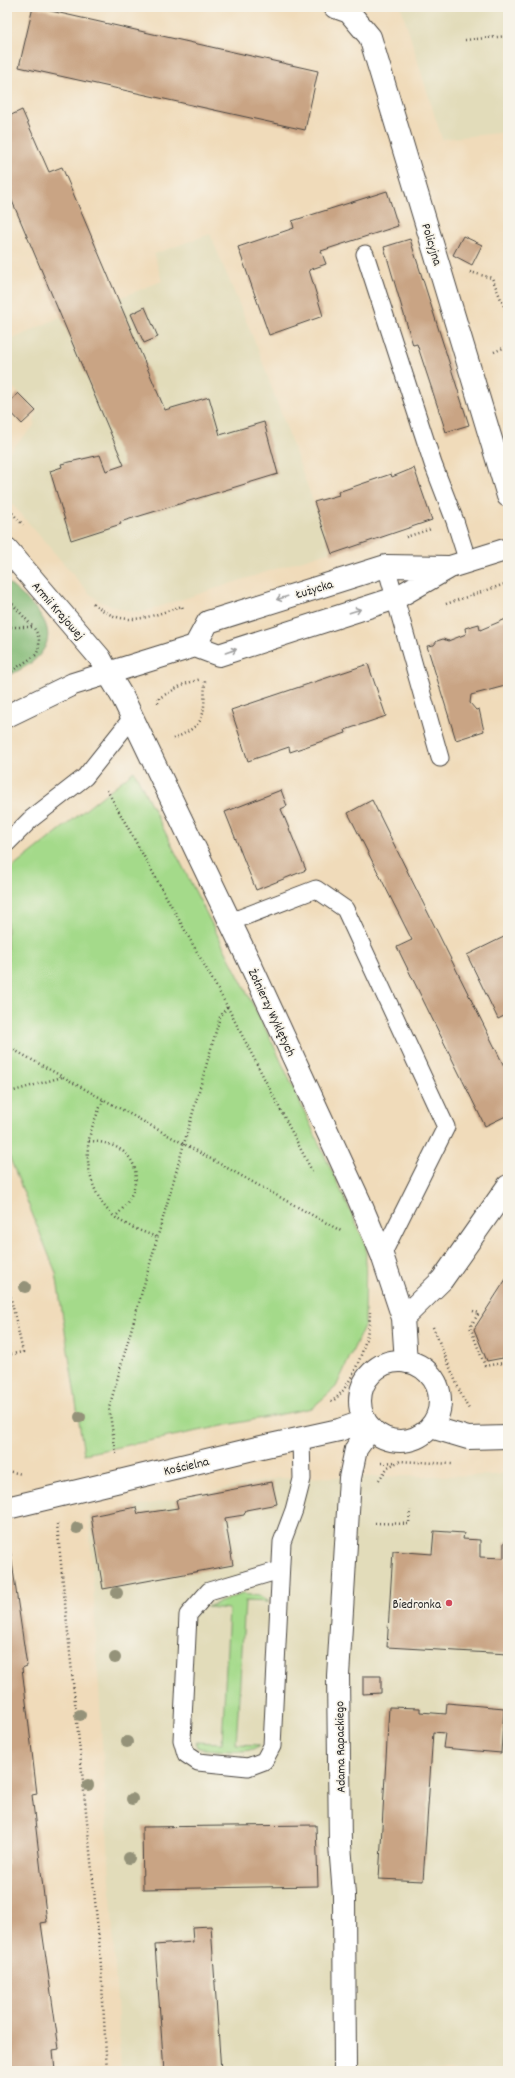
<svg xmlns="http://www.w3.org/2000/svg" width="515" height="2078" viewBox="0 0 515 2078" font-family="Dekko,sans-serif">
<rect width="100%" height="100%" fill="#f7f3e8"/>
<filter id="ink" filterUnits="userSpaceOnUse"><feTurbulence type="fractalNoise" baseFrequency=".025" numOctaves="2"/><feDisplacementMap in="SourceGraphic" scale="8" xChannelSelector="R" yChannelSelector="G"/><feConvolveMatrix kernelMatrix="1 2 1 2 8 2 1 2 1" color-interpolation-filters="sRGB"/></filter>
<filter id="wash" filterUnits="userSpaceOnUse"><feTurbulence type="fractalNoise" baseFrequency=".012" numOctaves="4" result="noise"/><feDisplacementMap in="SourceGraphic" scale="16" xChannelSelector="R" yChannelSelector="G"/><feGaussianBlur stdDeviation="0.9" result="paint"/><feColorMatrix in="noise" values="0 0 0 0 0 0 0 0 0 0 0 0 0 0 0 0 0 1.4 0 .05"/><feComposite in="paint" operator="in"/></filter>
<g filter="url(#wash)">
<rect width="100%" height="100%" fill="#f0dbba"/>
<path fill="#e2dcba" d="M401 7H508V132L442 139Z
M210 234 257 347 331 551 143 612H130L101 602 89 593 7 498V454L34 426 36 411 7 381V342L62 316 117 299 162 281 154 254Z
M508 1472V2071H121L89 1516 278 1478 496 1475Z"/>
<path fill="#a4da8a" stroke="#68825a" d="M134 771 273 1044 366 1245 365 1324 336 1387 312 1408 84 1454 56 1273 7 1151V872Z
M242 1594 259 1596 268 1602 245 1601 236 1744 259 1745C249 1756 216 1749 202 1749L197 1747 195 1742 222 1743 229 1609 207 1607Z"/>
<path fill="#83ba76" stroke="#577250" d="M7 582C32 604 70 632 31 663 24 668 15 672 7 677Z"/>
<g id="blocks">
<path fill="#c9a484" d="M33 7 318 71 305 130 19 67Z
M22 110 49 172 62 167 165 410 209 397 220 435 264 422 278 474 120 522 121 524 71 540 50 471 62 467 61 464 100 455 106 471 124 465 7 189V117Z
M387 191 398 226 321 251 326 264 309 270 323 316 269 335 238 247 294 228 292 221Z
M463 236 482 245 472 265 453 255Z
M410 239 469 425 446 432 417 344 413 345 384 247Z
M145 307 158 337 144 343 131 314Z
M18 393 36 411 22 424 7 408V405Z
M414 468 432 520 332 554 314 502 339 495 338 492 391 474 392 477Z
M506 619 508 620V682L505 686 471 695 470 703 476 710 479 709 484 731 456 740 427 646 434 645 437 641 443 639 448 641 466 634 465 628 479 624 480 630Z
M368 664 386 716 345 730 346 733 290 752 289 747 248 761 231 710Z
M281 790 287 806 281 809 306 870 256 890 225 812Z
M372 800 508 1074V1115L485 1126 397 947 412 940 348 813Z
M508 935V1014L498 1019 467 955Z
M508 1276V1357L487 1361 474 1329Z
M272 1482 277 1504 246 1510 244 1515 225 1518 233 1565 103 1589 91 1516 136 1507 138 1514 178 1508 176 1500Z
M434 1531 464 1533 463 1539 480 1540V1557L504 1558V1542H507L508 1654 387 1647 393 1551 432 1554Z
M7 1542H9L27 1666 22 1668 37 1794 32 1795 47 1922 41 1923 59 2049 53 2050 55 2071H7V2059L9 2058 7 2041Z
M363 1676H381V1693L363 1694Z
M447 1703 504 1708 501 1753 443 1748 445 1733 433 1732 423 1881 379 1879 389 1707 420 1708V1712L446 1714Z
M316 1825 318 1886 143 1889 142 1827Z
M211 1926 221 2071H164L155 1945 193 1942 192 1927Z"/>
</g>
</g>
<g filter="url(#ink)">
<use href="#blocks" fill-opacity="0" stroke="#494540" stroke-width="1"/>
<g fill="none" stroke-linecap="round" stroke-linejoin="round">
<defs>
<path id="service" d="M365 254 433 464 455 521 468 562
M386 566 440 758
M7 843 31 819 85 777 132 718
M230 922 316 889 345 909 446 1127 382 1255
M280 1570 209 1591 188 1615 182 1740 186 1754 198 1762 248 1767 264 1761 272 1746 282 1542 294 1510 302 1479 301 1439"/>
<path id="minor" d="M335 7 349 12 370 37 508 496
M108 673 123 698 248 959 359 1200 382 1255 403 1318 406 1362
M403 1318 442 1280 508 1186
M360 1401a40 40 0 1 1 80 0a40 40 0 1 1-80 0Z
M431 1427 468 1438 508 1437
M7 1508 257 1448 339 1430 365 1421
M345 2071 344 1895 340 1845 338 1676 350 1478 356 1449 371 1428"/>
<path id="tertiary" d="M7 549 100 658 108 673
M195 646 208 622 386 566 449 567
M7 716 73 684 195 646 219 655 396 598 450 567 508 549"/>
</defs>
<use href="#service" stroke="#494540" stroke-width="19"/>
<use href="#minor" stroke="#494540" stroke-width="24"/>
<use href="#tertiary" stroke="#494540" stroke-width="24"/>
<path stroke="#494540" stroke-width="2.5" stroke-dasharray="1 3" stroke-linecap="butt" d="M465 40 508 36
M470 272 492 278 508 316
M494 352 508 346
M7 507 23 525
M406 537 431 529
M7 598 33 627
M93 603C124 630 148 617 182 606L183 609
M446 604 508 583
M7 627H33C40 636 41 645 36 655L7 674
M158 703 159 698 184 684 201 679
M173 739C209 723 203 716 205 681
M107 790 227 1006 312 1171
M7 1046 341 1231
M7 1093 62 1077
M103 1100C98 1113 91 1126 89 1140 84 1166 94 1201 116 1218 129 1227 143 1232 157 1237
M89 1141C140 1143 150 1183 115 1217
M7 1281 23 1352 7 1355
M473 1311 479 1313 470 1327 485 1366 508 1362
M433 1327 463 1399 469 1409
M331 1402C353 1388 370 1337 370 1312
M116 1454 109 1408 220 1017 227 1007
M381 1463 395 1462
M7 1471 22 1474
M379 1480 388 1467 400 1461 452 1464
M375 1523 409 1524 410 1510
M57 1524 100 1950 107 2071"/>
<use href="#service" stroke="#fff" stroke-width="17"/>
<use href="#minor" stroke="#fff" stroke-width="22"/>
<use href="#tertiary" stroke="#fff" stroke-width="22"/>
</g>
<g fill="#949279">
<circle cx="25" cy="1287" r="6"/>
<circle cx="80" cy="1417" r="6"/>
<circle cx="77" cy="1528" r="6"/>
<circle cx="117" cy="1593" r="6"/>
<circle cx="115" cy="1658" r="6"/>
<circle cx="80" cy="1715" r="6"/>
<circle cx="127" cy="1742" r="6"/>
<circle cx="88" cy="1785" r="6"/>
<circle cx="132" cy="1799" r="6"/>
<circle cx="129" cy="1858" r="6"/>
</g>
<defs><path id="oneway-shaft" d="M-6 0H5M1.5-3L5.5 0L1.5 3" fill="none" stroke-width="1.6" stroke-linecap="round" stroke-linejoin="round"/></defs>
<g stroke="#a0a0a0">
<use href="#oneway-shaft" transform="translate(282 598) rotate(163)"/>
<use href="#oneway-shaft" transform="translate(355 611) rotate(-18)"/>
<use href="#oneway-shaft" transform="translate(231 651) rotate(-19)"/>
</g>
</g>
<circle fill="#d1495b" stroke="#f7f3e8" stroke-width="1.5" cx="449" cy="1603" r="4"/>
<g text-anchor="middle" stroke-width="3.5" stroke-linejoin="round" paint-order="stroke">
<g font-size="13" fill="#2b2b2b" stroke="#f7f3e8">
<text transform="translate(433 244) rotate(73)" y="5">Policyjna</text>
<text transform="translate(314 588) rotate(-17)" y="5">Łużycka</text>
<text transform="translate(59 610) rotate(49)" y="5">Armii Krajowej</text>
<text transform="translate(273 1012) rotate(65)" y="5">Żołnierzy Wyklętych</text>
<text transform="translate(186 1465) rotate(-13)" y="5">Kościelna</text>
<text transform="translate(339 1747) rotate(-91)" y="5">Adama Rapackiego</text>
</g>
<g font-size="13" fill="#2b2b2b" stroke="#f7f3e8" text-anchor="end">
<text x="441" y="1608">Biedronka</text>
</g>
</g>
<rect width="515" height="2078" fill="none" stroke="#f7f3e8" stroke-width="24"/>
</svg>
